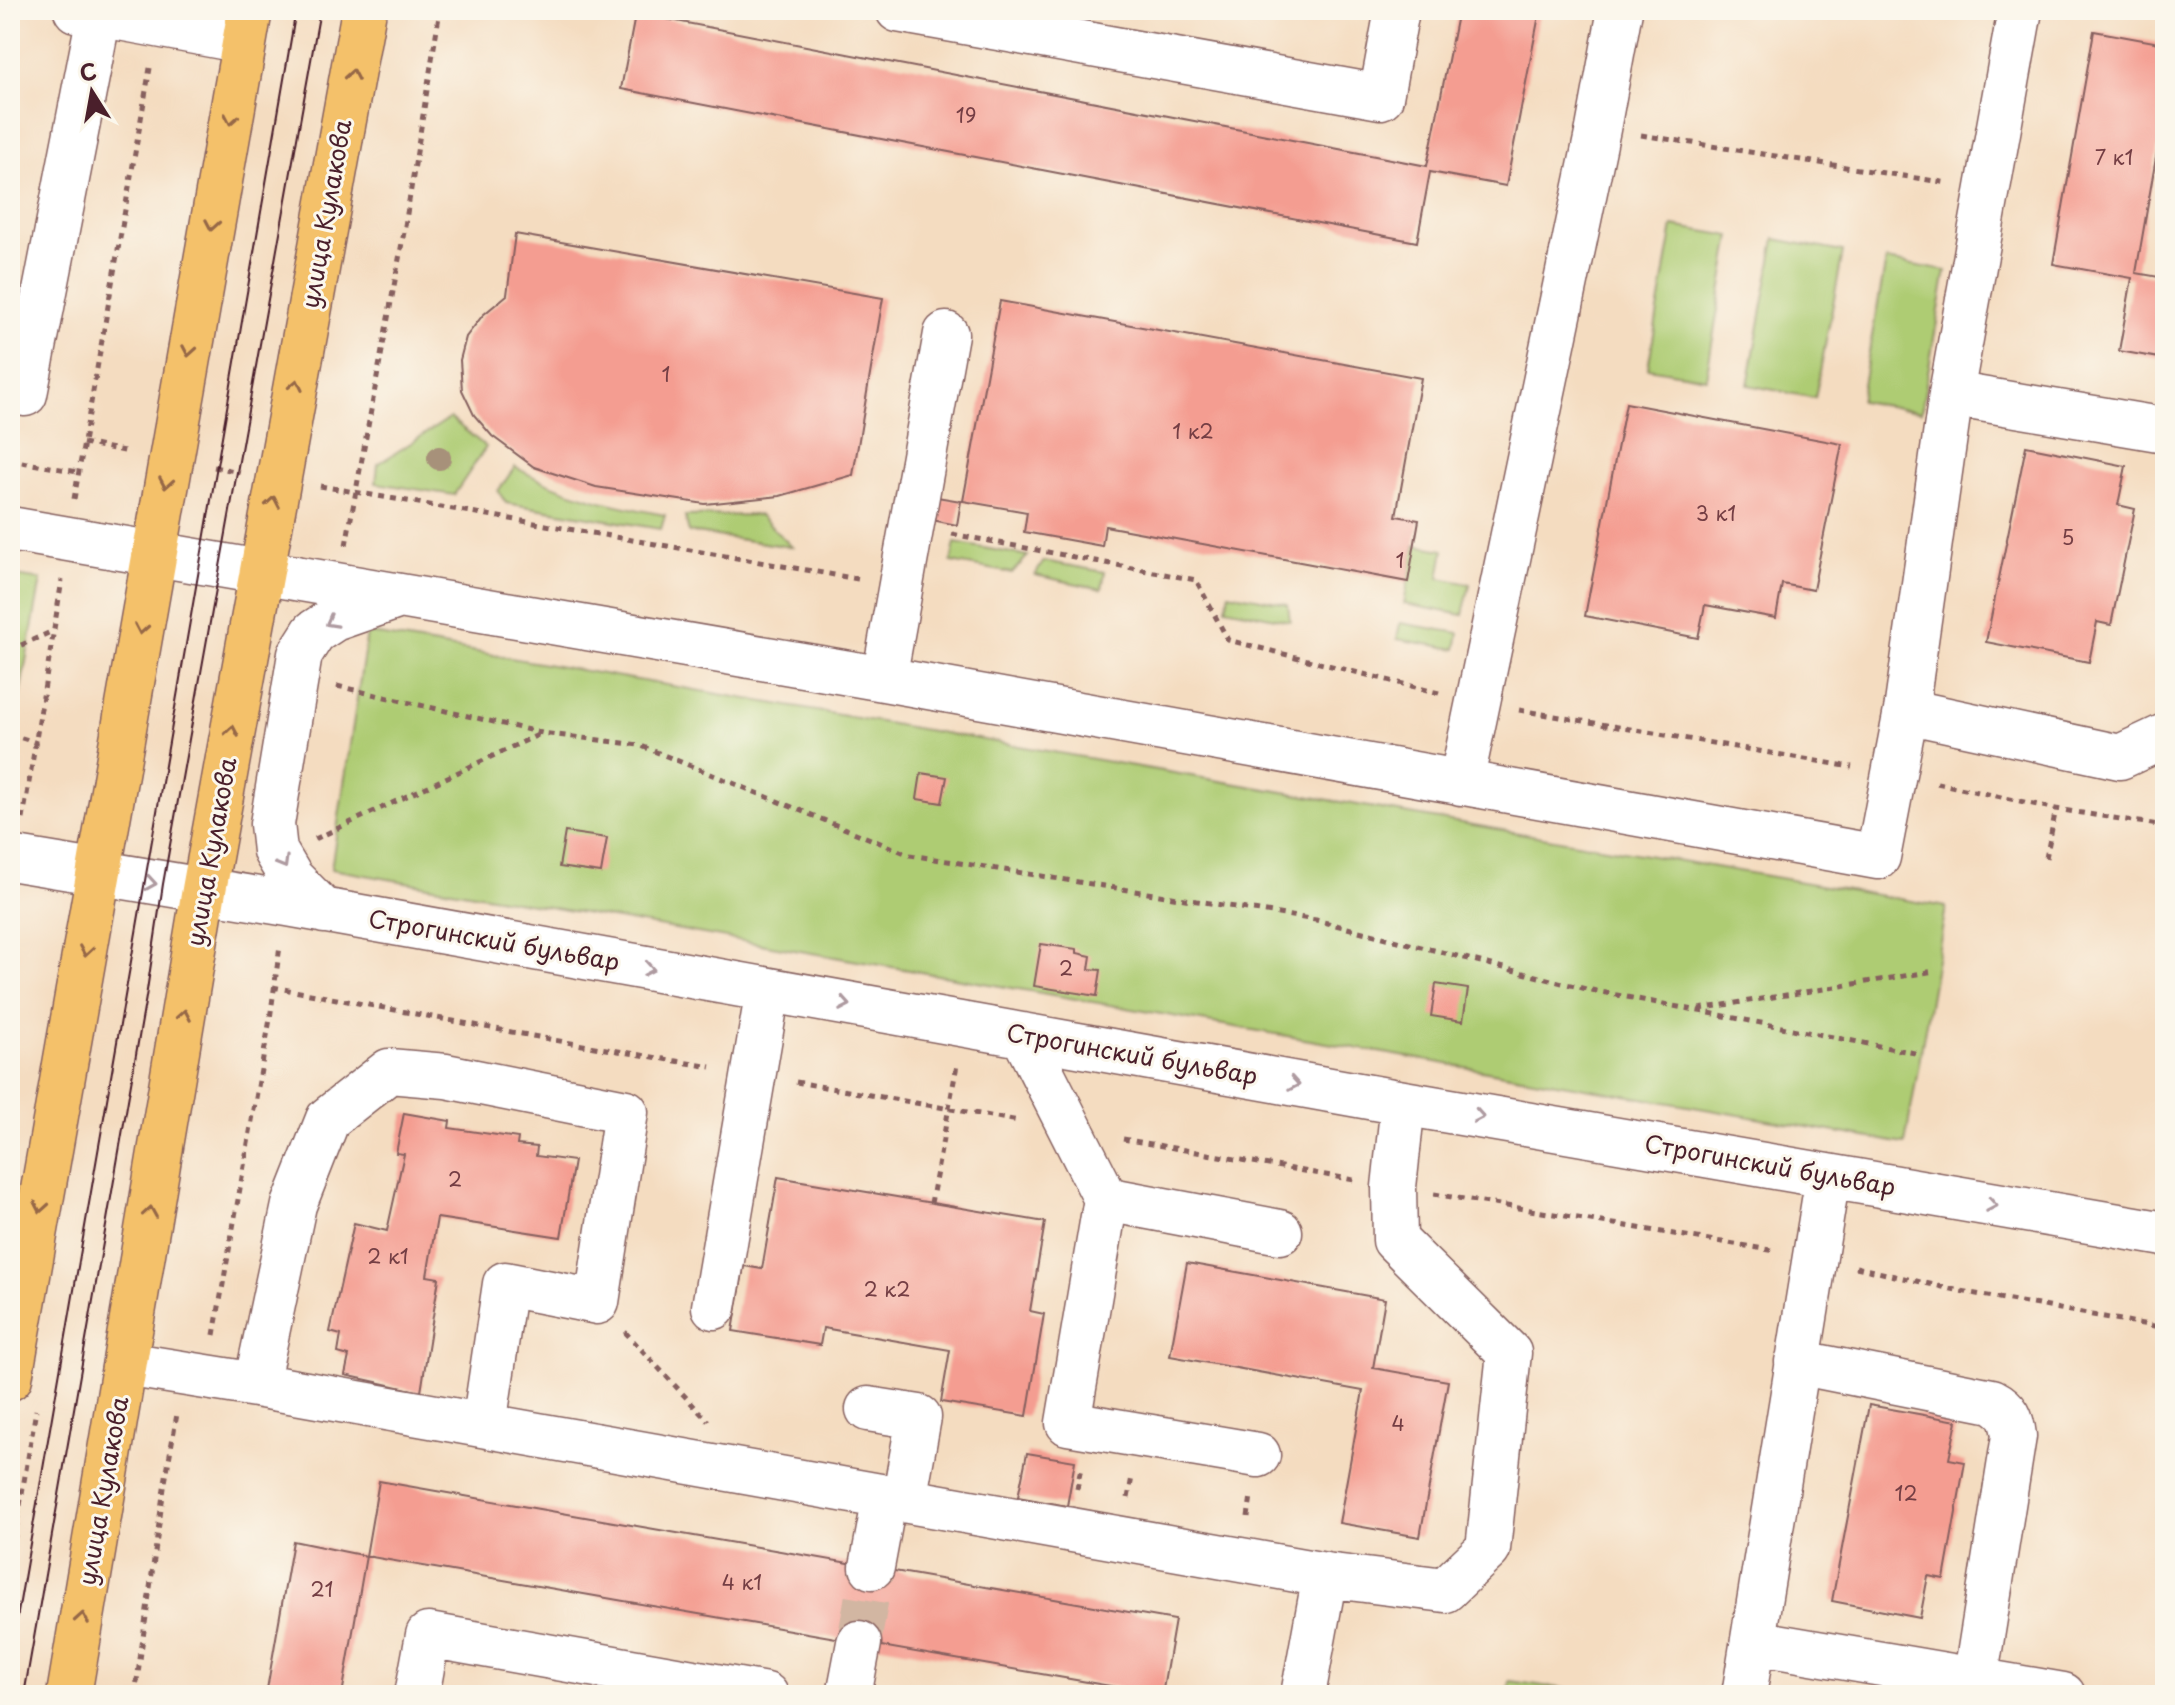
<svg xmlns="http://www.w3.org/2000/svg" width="2175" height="1705" viewBox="0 0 2175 1705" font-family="'Playpen Sans',sans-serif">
<rect width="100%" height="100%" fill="#fbf7ec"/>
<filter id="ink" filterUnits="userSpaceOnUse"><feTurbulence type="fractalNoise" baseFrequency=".0125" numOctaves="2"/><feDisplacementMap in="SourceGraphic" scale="16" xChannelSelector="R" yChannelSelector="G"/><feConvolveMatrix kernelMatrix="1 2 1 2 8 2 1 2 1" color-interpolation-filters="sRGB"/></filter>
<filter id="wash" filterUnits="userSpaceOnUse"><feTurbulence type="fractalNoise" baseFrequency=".006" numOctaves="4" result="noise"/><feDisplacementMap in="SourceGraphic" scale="32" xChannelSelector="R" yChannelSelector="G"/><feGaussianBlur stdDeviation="1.8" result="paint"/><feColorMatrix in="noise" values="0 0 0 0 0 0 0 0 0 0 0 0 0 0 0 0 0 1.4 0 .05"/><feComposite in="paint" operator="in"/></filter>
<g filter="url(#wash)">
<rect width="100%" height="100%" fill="#f4dcc0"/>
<path fill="#aecc73" stroke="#7c764f" stroke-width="2" d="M1673 226 1731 236 1706 378 1648 368Z
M1775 239 1843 252 1815 398 1748 385Z
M1886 260 1946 271 1921 412 1860 401Z
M450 418 486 447 454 495 376 483 378 464Z
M515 467C562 494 613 505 665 515L661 529 506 503 498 491Z
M760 515 792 547 689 532 685 516Z
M955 543 1028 556 1012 573 951 562Z
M1415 545 1444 550 1439 578 1470 584 1463 615 1404 604Z
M1044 561 1105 572 1102 589 1035 575Z
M10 575 41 580 10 748Z
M1229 593 1288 604 1290 621 1226 608Z
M1400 623 1459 633 1456 649 1397 639Z
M367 633 1946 907 1905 1144 331 869Z
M1510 1681 1579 1691 1578 1695H1508Z"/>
<g id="blocks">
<path fill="#f49d91" d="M585 10H640V14L1427 166 1458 10H1540L1506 186 1430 172 1417 242 621 89 634 21Z
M2094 31 2165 44V106L2136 273 2165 278V359L2119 351 2132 278 2053 264Z
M515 234 883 298 853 475 780 496 705 504 596 487 534 467 492 436 474 415 462 390 460 360 466 337 483 315 507 295Z
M1000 301 1421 378 1396 516 1419 520 1408 582 1105 526 1102 546 1024 532 1027 512 963 501Z
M1626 403 1842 444 1813 590 1782 584 1776 618 1705 605 1698 638 1585 616Z
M2026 446 2126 466 2118 505 2135 509 2111 625 2097 622 2089 662 1986 642Z
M931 496 961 501 957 525 927 519Z
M921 773 947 777 942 803 917 799Z
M565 832 607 838 601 873 559 867Z
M1041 944 1077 949V953L1091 956 1089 969 1101 970 1097 996 1034 986Z
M1436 984 1468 989 1463 1021 1431 1016Z
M404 1113 450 1121 449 1128 518 1138 517 1145 537 1147 536 1156 574 1161 561 1237 437 1218 427 1276 439 1278 421 1392 345 1375 349 1356 338 1353 341 1335 330 1332 354 1223 387 1231 404 1154 396 1153Z
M778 1177 1045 1222 1030 1311 1044 1314 1027 1416 941 1402 950 1350 823 1328 820 1345 733 1331 744 1266 762 1269Z
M1187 1263 1385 1299 1373 1368 1448 1381 1420 1537 1339 1523 1363 1391 1170 1356Z
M1869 1405 1957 1421 1949 1459 1965 1462 1944 1579 1928 1576 1920 1618 1832 1601Z
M1027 1453 1075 1461 1067 1506 1018 1497Z
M379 1481 1175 1620 1162 1695 366 1556Z
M293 1541 366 1556 342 1695H266Z"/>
</g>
</g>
<g filter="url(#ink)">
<use href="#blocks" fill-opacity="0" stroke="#86615f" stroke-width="2"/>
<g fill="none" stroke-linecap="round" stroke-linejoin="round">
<path stroke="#d2b6a2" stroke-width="44" stroke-dasharray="44 22" stroke-linecap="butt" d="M859 1643 872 1567"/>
<defs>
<path id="minor" d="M76 10 244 41
M898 10 1381 97 1397 10
M10 392 25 394 99 15
M1951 394 2165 430
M10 529 884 679 1878 857 1906 711 1951 394 2020 10
M884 679 946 334
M1906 711 2120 757 2165 736
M1461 783 1598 129 1620 10
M10 858 288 904 1403 1103 2165 1234
M324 911 291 878 275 851 272 824 300 654 314 632 334 619 400 596
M1023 1035 1106 1199 1280 1232
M1106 1199 1068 1423 1258 1455
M714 1307 768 990
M1797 1362 1992 1401C2008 1409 2012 1419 2014 1436L1975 1681
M125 1364 256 1385 1325 1575
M256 1385 294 1205 328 1119 389 1071 446 1076 626 1112 597 1302 505 1284 484 1425
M868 1409 919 1417 904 1500
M872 1567 885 1497
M1753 1642 2063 1695
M417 1695 428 1635 766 1695
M849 1695 859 1643
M1303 1695 1325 1575 1445 1590 1488 1549 1509 1353 1395 1240 1394 1187 1403 1103
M1744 1695 1828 1176"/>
<path id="major" d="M10 1378 250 10
M69 1695 204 890 364 10"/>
</defs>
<use href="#minor" stroke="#86615f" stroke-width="47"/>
<use href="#major" stroke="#86615f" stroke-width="47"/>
<path stroke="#86615f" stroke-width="5" stroke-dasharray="6 6" stroke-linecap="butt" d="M1641 135 1948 183
M83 443 129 452
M10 460 78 472
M214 467 240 472
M320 486 858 579
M74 499 150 68
M952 534 1196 580 1228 640 1439 693
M346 545 404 232 440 10
M10 650 53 631
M337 686 542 733 639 745 910 855 1316 920 1586 989 1920 1054
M1519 710 1852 767
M10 734 37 743
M1937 783 2056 809 2165 826
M23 819 62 580
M315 839 542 733
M2046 858 2056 809
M273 987 554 1040 711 1067
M1699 1009 1935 971
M796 1082 1019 1121
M1123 1139 1354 1180
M1434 1194 1776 1251
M931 1203 957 1065
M1856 1267 1960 1291 2165 1328
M625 1332 708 1421
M214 1335 270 1019 280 946
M1077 1489 1081 1467
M1128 1498 1132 1477
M1248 1517 1251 1496
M14 1541 36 1410
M135 1695 164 1488 177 1414"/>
<use href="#minor" stroke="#fff" stroke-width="44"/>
<use href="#major" stroke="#f4c16a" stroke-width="44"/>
<path stroke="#4a1f2b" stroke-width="2" d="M10 1659C106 1109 199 559 296 10
M24 1695 146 997 163 884 320 10"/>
</g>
<circle fill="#a7917a" cx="439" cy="458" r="12"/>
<defs><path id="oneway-chevron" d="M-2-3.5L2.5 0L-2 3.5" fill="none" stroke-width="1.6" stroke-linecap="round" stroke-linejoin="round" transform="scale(2)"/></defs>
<g stroke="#966847">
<use href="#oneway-chevron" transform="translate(352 75) rotate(-80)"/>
<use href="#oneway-chevron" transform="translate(231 119) rotate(100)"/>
<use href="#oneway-chevron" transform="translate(212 225) rotate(100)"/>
<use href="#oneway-chevron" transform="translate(189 351) rotate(100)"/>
<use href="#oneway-chevron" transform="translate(296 385) rotate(-78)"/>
<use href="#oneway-chevron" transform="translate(166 483) rotate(100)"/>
<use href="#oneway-chevron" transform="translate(273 502) rotate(-80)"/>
<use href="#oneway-chevron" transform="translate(141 629) rotate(100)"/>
<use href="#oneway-chevron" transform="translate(232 731) rotate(-80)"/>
<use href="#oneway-chevron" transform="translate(86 951) rotate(99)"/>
<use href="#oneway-chevron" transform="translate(184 1015) rotate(-80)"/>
<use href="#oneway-chevron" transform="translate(41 1207) rotate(100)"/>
<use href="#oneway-chevron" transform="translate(150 1212) rotate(-81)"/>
<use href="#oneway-chevron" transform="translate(82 1618) rotate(-80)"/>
</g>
<g stroke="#ae9aa0">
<use href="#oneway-chevron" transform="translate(331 622) rotate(151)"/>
<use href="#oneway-chevron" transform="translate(283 863) rotate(60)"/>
<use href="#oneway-chevron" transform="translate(151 883) rotate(9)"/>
<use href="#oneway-chevron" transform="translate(649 969) rotate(10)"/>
<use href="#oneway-chevron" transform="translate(845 1004) rotate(10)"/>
<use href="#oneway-chevron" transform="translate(1294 1084) rotate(10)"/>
<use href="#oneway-chevron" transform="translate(1479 1116) rotate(10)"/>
<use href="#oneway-chevron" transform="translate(1992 1205) rotate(10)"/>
</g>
</g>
<g text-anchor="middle" stroke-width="6" stroke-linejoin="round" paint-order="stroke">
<g font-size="20" fill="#743e44">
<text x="966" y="123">19</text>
<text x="2114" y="165">7 к1</text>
<text x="666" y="382">1</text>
<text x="1193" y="439">1 к2</text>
<text x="1716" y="521">3 к1</text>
<text x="2068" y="545">5</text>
<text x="1400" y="568">1</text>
<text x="1066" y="976">2</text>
<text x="455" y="1187">2</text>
<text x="388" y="1264">2 к1</text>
<text x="887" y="1297">2 к2</text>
<text x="1398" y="1431">4</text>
<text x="1906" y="1501">12</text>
<text x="742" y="1590">4 к1</text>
<text x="322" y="1597">21</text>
</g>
<g font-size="24" fill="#4a1f2b" stroke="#fbf7ec">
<text transform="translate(327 214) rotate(-80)" y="8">улица Кулакова</text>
<text transform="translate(212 852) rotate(-80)" y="8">улица Кулакова</text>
<text transform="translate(494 941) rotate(10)" y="8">Строгинский бульвар</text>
<text transform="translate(1132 1055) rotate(10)" y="8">Строгинский бульвар</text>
<text transform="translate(1770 1166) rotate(10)" y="8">Строгинский бульвар</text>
<text transform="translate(104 1491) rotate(-80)" y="8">улица Кулакова</text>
</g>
</g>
<rect width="2175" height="1705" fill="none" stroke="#fbf7ec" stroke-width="40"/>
<g transform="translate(92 92) rotate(349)" stroke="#fbf7ec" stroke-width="6" paint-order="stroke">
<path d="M0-6L14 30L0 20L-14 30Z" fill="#4a1f2b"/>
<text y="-12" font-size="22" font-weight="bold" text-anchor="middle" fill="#4a1f2b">С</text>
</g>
</svg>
